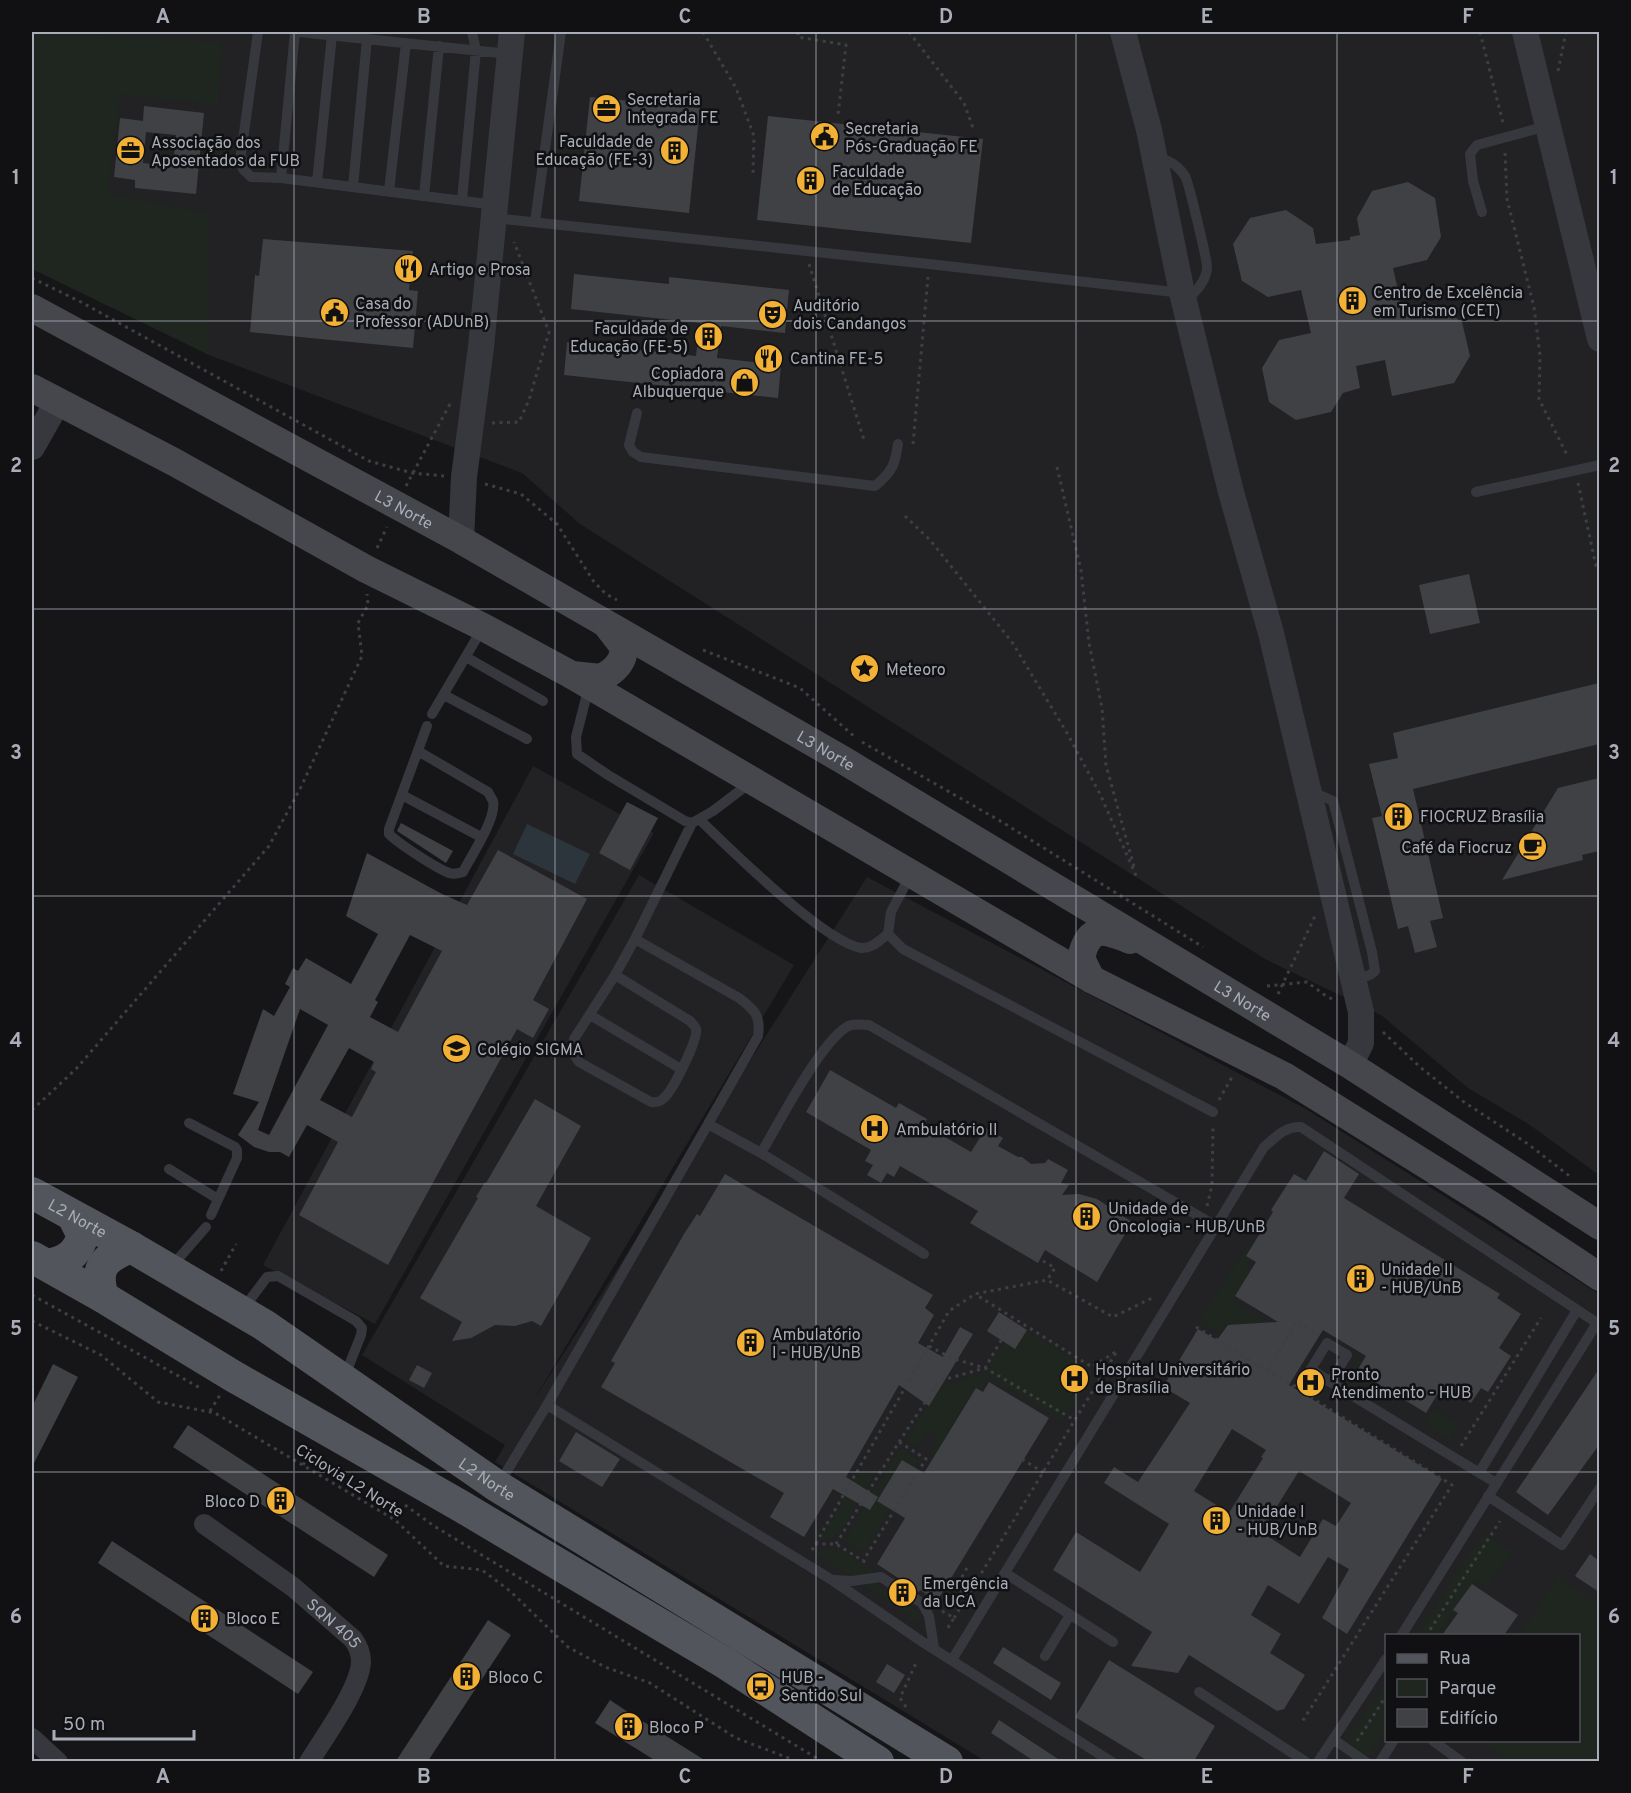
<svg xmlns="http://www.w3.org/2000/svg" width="1631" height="1793" viewBox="0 0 1631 1793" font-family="Overpass,sans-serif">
<rect width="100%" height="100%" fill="#161618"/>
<path fill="#222225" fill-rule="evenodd" d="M32 32H1599V1175L1527 1123 1468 1088 1381 1015 1265 959 580 524 522 473 209 355 100 299Z
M533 766 654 833 375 1324 263 1265Z
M639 875 794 965 532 1403 867 877 1306 1109 1599 1294V1761H985L495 1462 505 1445 362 1355ZM1386 1636H1578V1740H1386Z"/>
<path fill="#1e261f" d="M32 32 223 42 218 105 121 94 107 193 208 214 209 355 32 269Z
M1249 1243 1257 1249 1247 1267 1251 1270 1233 1300 1288 1333 1265 1332 1229 1324 1225 1325 1221 1334 1199 1320Z
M1015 1324 1093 1371 1063 1421 989 1377 975 1401 969 1397 935 1455 930 1453 939 1438 927 1431 916 1447 909 1443 908 1436 938 1388 986 1372Z
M1359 1358 1363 1361 1353 1378 1425 1422 1434 1408 1460 1424 1450 1440 1348 1377Z
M900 1448 912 1454 911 1456 919 1460 915 1468 902 1460 878 1499 891 1507 864 1552C856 1550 849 1547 845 1540Z
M863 1468 872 1475 873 1477 840 1534 832 1539 819 1540Z
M1484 1532 1512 1551 1487 1588 1474 1580 1438 1635 1416 1636Z
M839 1548 879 1574 853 1579 814 1552Z
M1559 1577 1599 1605V1761H1512L1482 1741 1578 1740V1636L1518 1635Z
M872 1581 920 1613V1622L858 1582Z
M1386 1681V1729L1368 1757 1346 1742Z"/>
<path fill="#2c353c" d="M527 824 590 854 575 884 513 854Z"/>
<path fill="#404145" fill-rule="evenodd" d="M590 97 700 108 689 213 579 201Z
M144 106 204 113 196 194 135 188V180L114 177 120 118 143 121ZM146 132 176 135 173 166 143 163Z
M768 116 983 139 971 243 757 220Z
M1408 182 1435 198 1441 237 1427 260 1393 268 1403 312 1436 304 1462 322 1470 356 1454 383 1392 396 1385 360 1356 366 1360 388 1343 393 1331 412 1296 420 1269 402 1262 368 1279 340 1311 333 1301 290 1268 297 1242 281 1233 244 1250 218 1286 210 1313 228 1316 244 1350 240V237L1360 235 1357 218 1372 191Z
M263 239 413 251 409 290 418 291 413 348 250 332 255 275 259 276Z
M574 274 669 284V277L789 290 785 333 721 326 717 358 781 365 778 398 564 375 567 342 696 356 700 323 571 309Z
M1469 574 1480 623 1430 634 1419 585Z
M1599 683V744L1413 789 1443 918 1430 921 1437 947 1415 953 1408 926 1398 929 1379 848 1372 818 1382 816 1369 764 1398 758 1393 733Z
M1599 778V851L1582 855 1583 860 1502 880 1558 788Z
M627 802 658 818 630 870 599 853Z
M401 823 453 851 446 863 397 831Z
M498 850 587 899 533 1000 549 1009 533 1038 517 1029 388 1265 299 1215 338 1142 307 1125 289 1157 280 1152H269L254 1147 238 1135 259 1102 233 1094 263 1009 274 1016 290 987 285 984 293 968 298 971 306 958 351 984 378 934 346 916 367 853 442 894 467 905ZM410 935 442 951 398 1032 370 1017 378 1002 375 1000ZM300 1009 328 1025 269 1135 258 1130ZM349 1048 374 1062 371 1069 376 1072 352 1117 320 1100Z
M830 1070 896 1108 899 1103 927 1119 924 1125 971 1152 986 1128 1003 1138 998 1146 1018 1157H1022L1031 1164 1045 1163 1048 1159 1068 1170 1061 1183 1069 1185 1062 1195 1079 1194 1097 1199 1132 1222 1097 1282 1045 1250 1038 1263 970 1223 978 1211 900 1166 894 1177 887 1173 881 1183 867 1175 873 1165 865 1161 871 1150 806 1112Z
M535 1099 581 1126 536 1206 591 1238 541 1326 532 1321 515 1326 495 1325 471 1338 452 1341 462 1322 420 1298 478 1198 476 1197 485 1182 486 1183Z
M1324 1151 1359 1174 1344 1198 1500 1294 1497 1298 1521 1314 1499 1348 1511 1356 1488 1392 1481 1388 1471 1403 1443 1385 1426 1413 1357 1371 1366 1356 1323 1330 1289 1385 1442 1479 1347 1634 1322 1618 1349 1569 1328 1557 1299 1604 1268 1585 1251 1615 1281 1634 1270 1653 1305 1675 1284 1709 1277 1711 1189 1655 1178 1673 1131 1666 1152 1632 1053 1570 1076 1532 1140 1572 1169 1524 1104 1483 1114 1467 1138 1482 1190 1403 1163 1387 1198 1329 1217 1340 1228 1325 1278 1322 1235 1296 1256 1262 1246 1256 1273 1212 1271 1210 1294 1174 1306 1181ZM1232 1429 1266 1450 1261 1457 1263 1458 1229 1513 1194 1491ZM1299 1471 1351 1503 1336 1526 1323 1519 1300 1557 1261 1532Z
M725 1174 933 1295 925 1308 934 1315 918 1343 943 1357 960 1327 973 1334 929 1406 899 1385 846 1477 878 1497 870 1510 833 1489 804 1537 770 1517 784 1493 601 1387 615 1363 611 1361 684 1234 697 1214 700 1216Z
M999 1312 1027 1330 1015 1349 987 1331Z
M53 1364 78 1377 32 1467V1407Z
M417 1365 432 1373 424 1388 409 1380Z
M1599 1369V1445L1548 1515 1516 1492Z
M989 1382 1049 1418 937 1601 920 1590 919 1592 877 1564 905 1518 877 1501 902 1460 924 1473 976 1388 983 1392Z
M188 1425 388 1555 374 1577 173 1447Z
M576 1432 620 1459 602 1487 559 1461Z
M112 1541 313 1672 298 1694 98 1563Z
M1590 1554 1599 1561V1592L1575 1576Z
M1472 1584 1518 1615 1504 1635H1442L1458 1613 1453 1610Z
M488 1620 511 1635 428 1761H396Z
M1003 1647 1061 1683 1051 1700 993 1663Z
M1109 1660 1215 1726 1194 1761H1148L1075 1717Z
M887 1664 905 1675 894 1693 876 1682Z
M610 1700 628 1712 706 1761H656L595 1723Z
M999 1720 1061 1761H1034L991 1733Z"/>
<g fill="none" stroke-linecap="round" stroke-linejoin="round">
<path stroke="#3d3f44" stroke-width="3" stroke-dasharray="3 4.5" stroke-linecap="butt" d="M703 32 736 88 754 136 753 173
M798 32V37L846 45 838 115
M909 32 964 103 973 128
M1480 32 1503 123
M1558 71 1566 32
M1505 153 1507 199 1534 307 1540 355 1539 399 1568 457
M809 264 864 440
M32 278 81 302 369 461 412 473 444 476
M492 423 519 422 529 400 549 332 514 242
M913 444 928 277
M1057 467 1081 570 1089 643 1102 708 1106 765 1134 867
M1578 483 1596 566 1600 573
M485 484 521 494 557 524 594 582 606 594 617 600
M406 486 451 402
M905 516 930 540 1012 642 1067 733 1100 794 1137 878
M377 548 387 527
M703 650 800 688 856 738
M862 742 1002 822 1203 947
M1267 986 1307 982 1326 996 1336 1001
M1278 994 1315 916
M1383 1032 1420 1067 1464 1102 1528 1144 1572 1178
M1219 1100 1232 1077
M32 1110 76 1069 269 846 301 787 362 656 358 623 368 605 367 594
M1207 1206 1212 1185 1213 1126
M1043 1261 1055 1268 1047 1280
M221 1271 236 1244
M32 1295 202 1389
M32 1321 101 1355 158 1402 215 1413 395 1520 444 1566 482 1570 510 1591 568 1647 605 1667 650 1683 736 1738 799 1762
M1196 1327 1294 1387
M929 1346 951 1358 985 1368 1076 1421
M1267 1371 1297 1321 1318 1335
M1300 1378 1294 1387 1452 1485 1302 1722
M210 1411 220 1395
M899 1442 939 1381 985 1368 1013 1320
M1461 1446 1541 1318
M1022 1459 1044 1473
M303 1465 312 1449
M405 1505 434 1526 823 1762
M815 1544H836L868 1564
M836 1544 899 1442 926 1459 863 1561
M812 1550 949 1311 975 1294 1047 1280 1113 1317 1152 1298
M967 1568 955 1589 968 1596
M947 1583 955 1589
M942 1611 954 1618 946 1631
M954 1618 1117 1351 1092 1367 975 1294
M1426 1636 1500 1521
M906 1707 900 1698 916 1663
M1357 1741 1386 1696"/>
<path stroke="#37383d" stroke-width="10" d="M258 32 241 154 243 169 251 177 281 178 495 205
M299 32 509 54
M1155 158C1168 159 1177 164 1185 176 1188 180 1207 259 1207 267 1207 281 1195 292 1186 301
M281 178 295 32
M317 182 332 35
M353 187 367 39
M389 191 406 43
M424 196 439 46
M462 200 476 50 472 32
M1482 212 1473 181 1470 154 1477 145 1547 126
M494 218 929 264 1182 293
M535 222 561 32
M637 413 629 445 633 452 641 457 875 486C892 472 895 465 898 444
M1476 492 1600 465
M466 657 543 701
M589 686 576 737 577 754 608 775 685 821 692 823 713 811 750 783
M444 695 527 739
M432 714 482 629
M418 751 488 792C489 794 492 799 493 801 497 818 471 856 463 872 458 873 455 875 449 873 436 868 399 844 389 834V829L427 726
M402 795 481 837
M1311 798 1322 796 1333 801 1372 952 1375 971 1370 975 1354 980
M700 820C730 849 824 942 861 948 872 949 880 940 888 934
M911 874 891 912 888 934 903 949 1213 1112
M635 939 739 998C755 1010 761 1016 758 1036L708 1124
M615 975 690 1021C693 1024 695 1026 696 1029 698 1040 673 1090 664 1098 660 1102 657 1103 651 1102L579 1062 573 1053 574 1039 615 975 635 939 692 823
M590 1015 681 1069
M189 1123 235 1147 237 1150V1158L211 1215
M761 1153C777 1127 824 1034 851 1025 856 1024 864 1025 869 1025L1216 1226
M169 1169 218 1199
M171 1267 206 1227
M243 1309 267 1277 278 1276 356 1321 362 1328 361 1335 344 1378
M1330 1382 1347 1355 1327 1343 1311 1369 1330 1382 1496 1483
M547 1405 708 1124 761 1153 924 1254
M1479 1473 1577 1310
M499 1484 547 1405 832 1580 924 1643 1112 1762
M1488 1496 1562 1545 1600 1488
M1005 1573 1113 1642
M834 1580 852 1581 881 1577 922 1603 929 1616 934 1648
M1401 1636 1597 1323
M1045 1656 1070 1615
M952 1660 1264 1147C1276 1137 1285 1126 1301 1127L1600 1325
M1199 1692 1306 1762
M1333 1739 1366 1762
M1432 1740 1462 1762
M1318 1762 1386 1659
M1380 1762 1394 1740"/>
<g stroke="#37383d" stroke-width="20">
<path id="s1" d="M204 1524 293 1587 353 1639C358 1646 361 1652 361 1661 361 1687 323 1739 309 1762"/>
<path d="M32 1738 58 1762"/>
</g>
<path stroke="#37383d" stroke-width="26" d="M1123 32 1149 130 1182 293 1231 492 1271 633 1361 1012V1043L1350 1065
M1525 32 1600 339
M32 447 58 401
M461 540 464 477 481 347 512 32"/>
<g stroke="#45474d" stroke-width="28">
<path id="s2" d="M32 308 461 540 843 760 1350 1065 1600 1226"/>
<path d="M32 388 174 462 366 569 483 627 570 674 1091 979 1284 1076 1494 1207 1600 1277"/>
<path d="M572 675 601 678C613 672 626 661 623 646L606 624"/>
<path d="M1091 979 1081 958C1089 923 1105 930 1130 940"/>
</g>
<g stroke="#53555c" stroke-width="32">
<path id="s3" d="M32 1193 131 1247 264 1325 497 1486 947 1762"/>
<path d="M32 1257 103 1297 233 1376 459 1505 725 1663 878 1762"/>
<path d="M48 1265C67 1261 76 1255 83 1236L73 1216"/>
<path d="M103 1297C94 1267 104 1258 131 1247"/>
</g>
</g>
<path fill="none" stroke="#a8adb8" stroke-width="1.5" stroke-opacity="0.55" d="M294 32V1762M555 32V1762M816 32V1762M1076 32V1762M1337 32V1762M32 321H1600M32 609H1600M32 896H1600M32 1184H1600M32 1472H1600"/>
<defs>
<symbol id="office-disc" viewBox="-11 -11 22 22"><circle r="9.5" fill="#f2b134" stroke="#111113"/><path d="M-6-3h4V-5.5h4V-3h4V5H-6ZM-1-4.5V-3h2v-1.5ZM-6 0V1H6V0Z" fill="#111"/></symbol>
<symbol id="civic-disc" viewBox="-11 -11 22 22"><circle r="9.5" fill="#f2b134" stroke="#111113"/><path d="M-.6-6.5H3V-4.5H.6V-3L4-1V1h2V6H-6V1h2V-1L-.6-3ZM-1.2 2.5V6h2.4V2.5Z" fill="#111"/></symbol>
<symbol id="building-disc" viewBox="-11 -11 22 22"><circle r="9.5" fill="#f2b134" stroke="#111113"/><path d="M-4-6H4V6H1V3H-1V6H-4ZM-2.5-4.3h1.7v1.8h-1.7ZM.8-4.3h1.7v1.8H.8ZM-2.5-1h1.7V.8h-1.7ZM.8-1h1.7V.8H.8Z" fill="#111"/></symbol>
<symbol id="restaurant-disc" viewBox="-11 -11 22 22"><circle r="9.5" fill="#f2b134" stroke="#111113"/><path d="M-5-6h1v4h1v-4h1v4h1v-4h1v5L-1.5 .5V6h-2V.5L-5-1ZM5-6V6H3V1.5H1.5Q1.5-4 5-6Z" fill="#111"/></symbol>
<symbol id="theatre-disc" viewBox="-11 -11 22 22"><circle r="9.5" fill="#f2b134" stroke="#111113"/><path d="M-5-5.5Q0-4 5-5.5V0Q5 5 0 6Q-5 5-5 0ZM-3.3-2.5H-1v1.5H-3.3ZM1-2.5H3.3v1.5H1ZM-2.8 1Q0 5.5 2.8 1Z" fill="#111"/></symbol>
<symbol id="shop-disc" viewBox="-11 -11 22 22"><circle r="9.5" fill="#f2b134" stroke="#111113"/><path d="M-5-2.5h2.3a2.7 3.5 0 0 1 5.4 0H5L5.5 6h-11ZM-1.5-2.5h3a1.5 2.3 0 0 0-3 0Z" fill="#111"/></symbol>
<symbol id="sight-disc" viewBox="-11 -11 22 22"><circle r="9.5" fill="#f2b134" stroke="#111113"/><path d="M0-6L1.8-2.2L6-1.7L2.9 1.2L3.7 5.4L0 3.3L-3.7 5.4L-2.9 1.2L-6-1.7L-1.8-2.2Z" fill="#111"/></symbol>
<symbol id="cafe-disc" viewBox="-11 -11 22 22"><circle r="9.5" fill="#f2b134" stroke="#111113"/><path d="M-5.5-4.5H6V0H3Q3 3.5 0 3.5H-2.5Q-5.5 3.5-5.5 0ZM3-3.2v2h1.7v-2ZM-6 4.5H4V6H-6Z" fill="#111"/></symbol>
<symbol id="school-disc" viewBox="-11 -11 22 22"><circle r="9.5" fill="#f2b134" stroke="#111113"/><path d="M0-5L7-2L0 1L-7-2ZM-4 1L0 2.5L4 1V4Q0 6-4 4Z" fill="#111"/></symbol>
<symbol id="hospital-disc" viewBox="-11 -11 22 22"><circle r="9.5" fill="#f2b134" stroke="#111113"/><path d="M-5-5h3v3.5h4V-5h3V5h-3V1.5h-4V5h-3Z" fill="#111"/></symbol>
<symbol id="bus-disc" viewBox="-11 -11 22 22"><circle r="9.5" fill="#f2b134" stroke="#111113"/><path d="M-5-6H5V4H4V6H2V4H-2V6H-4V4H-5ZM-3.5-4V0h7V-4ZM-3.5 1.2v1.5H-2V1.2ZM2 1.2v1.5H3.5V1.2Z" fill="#111"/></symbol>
</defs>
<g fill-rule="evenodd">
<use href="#office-disc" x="590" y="92" width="33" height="33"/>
<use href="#civic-disc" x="808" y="120" width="33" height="33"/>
<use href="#building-disc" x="658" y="134" width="33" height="33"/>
<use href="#office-disc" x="114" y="134" width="33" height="33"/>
<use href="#building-disc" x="794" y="164" width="33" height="33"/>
<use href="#restaurant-disc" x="392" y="252" width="33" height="33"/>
<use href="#building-disc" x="1336" y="284" width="33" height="33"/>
<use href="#civic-disc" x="318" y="296" width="33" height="33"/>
<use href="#theatre-disc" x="756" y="298" width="33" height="33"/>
<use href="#building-disc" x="692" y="320" width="33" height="33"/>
<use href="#restaurant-disc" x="752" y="342" width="33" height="33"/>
<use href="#shop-disc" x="728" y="366" width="33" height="33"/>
<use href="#sight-disc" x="848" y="652" width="33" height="33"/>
<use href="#building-disc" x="1382" y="800" width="33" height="33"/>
<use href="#cafe-disc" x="1516" y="830" width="33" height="33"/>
<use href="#school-disc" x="440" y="1032" width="33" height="33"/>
<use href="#hospital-disc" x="858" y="1112" width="33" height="33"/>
<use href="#building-disc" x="1070" y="1200" width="33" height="33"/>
<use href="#building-disc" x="1344" y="1262" width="33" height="33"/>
<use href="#building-disc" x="734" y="1326" width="33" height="33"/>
<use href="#hospital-disc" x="1058" y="1362" width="33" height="33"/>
<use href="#hospital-disc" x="1294" y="1366" width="33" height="33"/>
<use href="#building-disc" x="264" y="1484" width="33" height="33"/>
<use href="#building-disc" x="1200" y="1504" width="33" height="33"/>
<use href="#building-disc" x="886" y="1576" width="33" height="33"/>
<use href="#building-disc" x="188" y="1602" width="33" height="33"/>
<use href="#building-disc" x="450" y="1660" width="33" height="33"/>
<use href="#bus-disc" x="744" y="1670" width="33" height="33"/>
<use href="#building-disc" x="612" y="1710" width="33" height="33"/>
</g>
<g text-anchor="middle" stroke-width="5" stroke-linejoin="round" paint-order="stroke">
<g font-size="16" fill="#a8adb8" stroke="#111113" text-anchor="start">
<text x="627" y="105">Secretaria<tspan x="627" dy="18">Integrada FE</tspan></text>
<text x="845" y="134">Secretaria<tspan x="845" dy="18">Pós-Graduação FE</tspan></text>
<text x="653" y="147" text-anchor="end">Faculdade de<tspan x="653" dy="18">Educação (FE-3)</tspan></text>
<text x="151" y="148">Associação dos<tspan x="151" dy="18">Aposentados da FUB</tspan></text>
<text x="832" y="177">Faculdade<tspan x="832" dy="18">de Educação</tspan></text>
<text x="429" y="275">Artigo e Prosa</text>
<text x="1373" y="298">Centro de Excelência<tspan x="1373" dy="18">em Turismo (CET)</tspan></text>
<text x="355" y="309">Casa do<tspan x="355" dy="18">Professor (ADUnB)</tspan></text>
<text x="793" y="311">Auditório<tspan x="793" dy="18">dois Candangos</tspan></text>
<text x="688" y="334" text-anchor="end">Faculdade de<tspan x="688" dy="18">Educação (FE-5)</tspan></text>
<text x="790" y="364">Cantina FE-5</text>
<text x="724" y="379" text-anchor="end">Copiadora<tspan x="724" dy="18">Albuquerque</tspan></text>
<text x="886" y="675">Meteoro</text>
<text x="1420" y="822">FIOCRUZ Brasília</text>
<text x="1512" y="853" text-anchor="end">Café da Fiocruz</text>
<text x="477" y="1055">Colégio SIGMA</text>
<text x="896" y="1135">Ambulatório II</text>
<text x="1108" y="1214">Unidade de<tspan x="1108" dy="18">Oncologia - HUB/UnB</tspan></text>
<text x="1381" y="1275">Unidade II<tspan x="1381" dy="18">- HUB/UnB</tspan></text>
<text x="772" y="1340">Ambulatório<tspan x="772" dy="18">I - HUB/UnB</tspan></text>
<text x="1095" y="1375">Hospital Universitário<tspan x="1095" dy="18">de Brasília</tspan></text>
<text x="1331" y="1380">Pronto<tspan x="1331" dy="18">Atendimento - HUB</tspan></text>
<text x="260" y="1507" text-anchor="end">Bloco D</text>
<text x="1237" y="1517">Unidade I<tspan x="1237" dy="18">- HUB/UnB</tspan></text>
<text x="923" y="1589">Emergência<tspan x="923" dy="18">da UCA</tspan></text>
<text x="226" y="1624">Bloco E</text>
<text x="488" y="1683">Bloco C</text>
<text x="781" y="1683">HUB -<tspan x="781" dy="18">Sentido Sul</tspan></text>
<text x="649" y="1733">Bloco P</text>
</g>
<g font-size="16" fill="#a8adb8" stroke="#111113">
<text dy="6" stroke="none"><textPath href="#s2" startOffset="423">L3 Norte</textPath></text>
<text dy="6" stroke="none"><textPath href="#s2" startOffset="909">L3 Norte</textPath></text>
<text dy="6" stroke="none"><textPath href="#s2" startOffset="1395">L3 Norte</textPath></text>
<text dy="6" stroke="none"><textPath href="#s3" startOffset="52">L2 Norte</textPath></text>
<text dy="6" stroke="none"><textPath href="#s3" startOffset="538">L2 Norte</textPath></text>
<text transform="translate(350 1480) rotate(32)" y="6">Ciclovia L2 Norte</text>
<text dy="6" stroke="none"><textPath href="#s1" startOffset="164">SQN 405</textPath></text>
</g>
</g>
<rect width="1631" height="1793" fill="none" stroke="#111113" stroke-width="66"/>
<rect x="1385" y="1634" width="195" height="108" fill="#111113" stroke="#4d4f55" stroke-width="1.5"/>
<rect x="1397" y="1654" width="30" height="9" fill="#53555c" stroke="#4d4f55" stroke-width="1.5"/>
<text x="1439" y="1664" font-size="18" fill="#a8adb8">Rua</text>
<rect x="1397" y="1679" width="30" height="18" fill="#1e261f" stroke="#4d4f55" stroke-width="1.5"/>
<text x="1439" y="1694" font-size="18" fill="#a8adb8">Parque</text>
<rect x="1397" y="1709" width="30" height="18" fill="#404145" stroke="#4d4f55" stroke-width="1.5"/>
<text x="1439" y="1724" font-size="18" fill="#a8adb8">Edifício</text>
<path d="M54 1730v9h140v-9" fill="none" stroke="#a8adb8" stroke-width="3"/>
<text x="63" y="1730" font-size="18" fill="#a8adb8" stroke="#111113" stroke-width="4.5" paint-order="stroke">50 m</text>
<rect x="33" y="33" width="1565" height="1727" fill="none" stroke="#a8adb8" stroke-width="2"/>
<g font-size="20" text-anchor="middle" font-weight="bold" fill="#a8adb8">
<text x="163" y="23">A</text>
<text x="424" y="23">B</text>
<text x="685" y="23">C</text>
<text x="946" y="23">D</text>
<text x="1207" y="23">E</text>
<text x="1468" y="23">F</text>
<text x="16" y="184">1</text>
<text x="1614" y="184">1</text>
<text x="16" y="472">2</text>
<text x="1614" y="472">2</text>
<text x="16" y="759">3</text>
<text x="1614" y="759">3</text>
<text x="16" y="1047">4</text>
<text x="1614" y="1047">4</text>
<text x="16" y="1335">5</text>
<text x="1614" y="1335">5</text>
<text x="16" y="1623">6</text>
<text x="1614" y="1623">6</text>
<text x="163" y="1783">A</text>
<text x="424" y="1783">B</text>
<text x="685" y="1783">C</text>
<text x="946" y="1783">D</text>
<text x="1207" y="1783">E</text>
<text x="1468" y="1783">F</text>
</g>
</svg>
